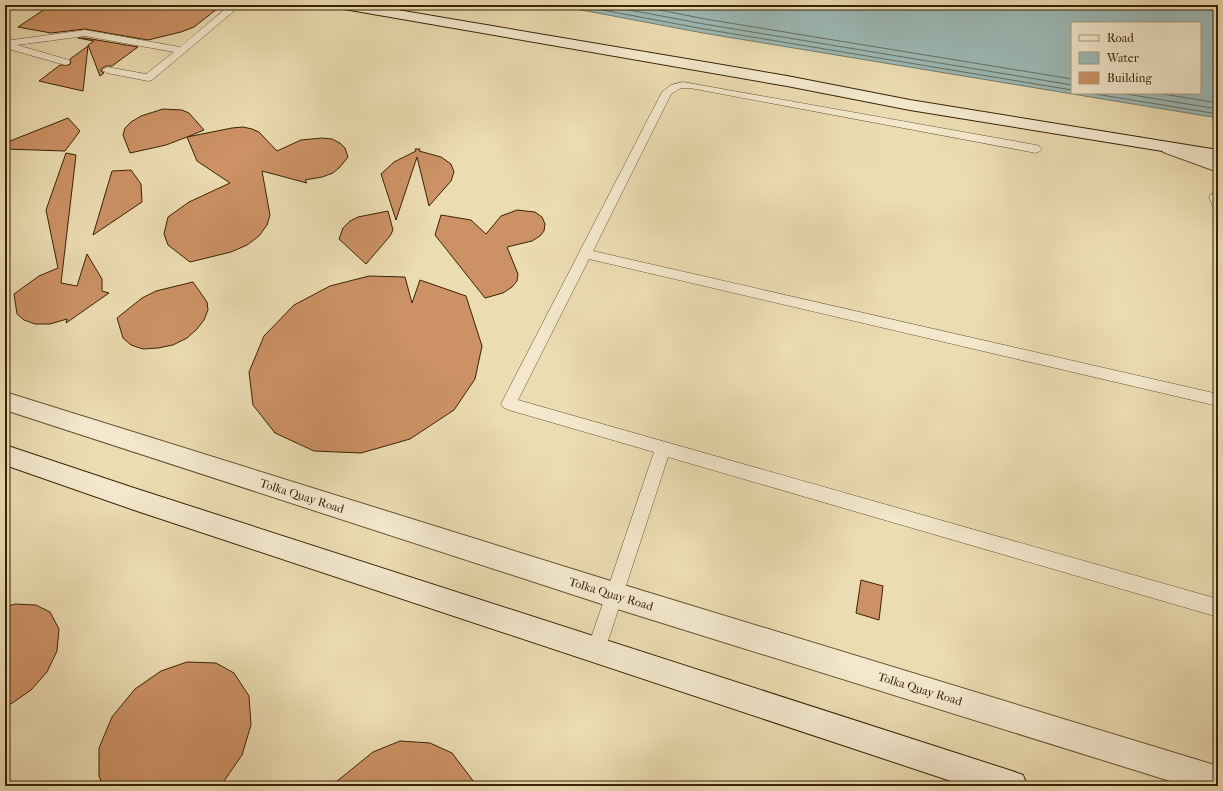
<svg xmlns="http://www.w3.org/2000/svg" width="1223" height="791" viewBox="0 0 1223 791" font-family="'IM FELL French Canon',serif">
<rect width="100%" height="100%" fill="#ecdcb2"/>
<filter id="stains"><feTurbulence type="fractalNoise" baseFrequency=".005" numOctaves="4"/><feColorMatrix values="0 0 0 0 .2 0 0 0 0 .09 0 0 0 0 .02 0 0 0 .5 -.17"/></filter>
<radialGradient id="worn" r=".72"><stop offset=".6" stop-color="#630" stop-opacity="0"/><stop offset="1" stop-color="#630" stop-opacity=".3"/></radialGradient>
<path fill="#9cb9b6" stroke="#747d6f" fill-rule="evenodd" d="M555 5H1218V118L703 33ZM1072 23H1200V93H1072Z"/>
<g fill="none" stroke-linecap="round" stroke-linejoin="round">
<path stroke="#6a6e5e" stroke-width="1" d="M576 5 704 29 1072 90
M603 5 704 24 1072 85
M635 5 705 19 1072 79
M1089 93 1218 114
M1120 93 1218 109
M1157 93 1218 103"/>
</g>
<path fill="#cc9265" stroke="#392205" d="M51 5H222L194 27 181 32 148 40 85 29 51 33 18 27Z
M78 38H85L138 47 112 66H106L101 69V71L104 73 100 76 88 45 94 41Z
M88 46 83 91 39 81 60 65H69L71 63 70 59Z
M163 109 182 110 189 113 204 130 187 137 232 128 243 127 252 129 259 132 277 151 301 140 322 138 332 139 340 143 345 148 348 157 340 167 333 173 322 177 305 180 307 183 262 171 270 215 267 225 259 236 247 245 231 252 190 262 168 245 164 234 168 217 189 202 230 183 197 161 187 137 166 145 130 153 123 135 125 128 131 122 141 116Z
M68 118 80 131 65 151 5 149V143Z
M415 149H420L419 151 441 157 451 164 454 172 451 181 429 206 417 157 396 220 381 174 394 162 416 151Z
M66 153 76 155 61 283 77 286 87 254 102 279V291L109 293 66 323 67 319 50 324H35L24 320 17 314 14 294 39 276 58 268 46 210Z
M131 170 141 184 142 202 93 235 112 171Z
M517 210 535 212 542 217 545 224 544 231 540 236 532 241 507 247 518 274 517 281 512 287 503 293 485 298 435 235 441 215 471 220 486 234 501 216Z
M388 211 393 230 390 236 366 264 339 239 343 228 350 221 358 217Z
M369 276 405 277 412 303 420 280 466 296 482 346 475 379 454 410 410 439 361 453 314 451 275 433 253 405 249 372 264 336 294 305 330 286Z
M193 282 207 302 208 310 204 320 197 329 187 338 173 345 158 348 143 349 131 345 123 338 117 318 142 298 156 291Z
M861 580 883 586 879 620 856 613Z
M15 604 36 605 50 612 59 629 57 651 47 672 31 690 5 708V607Z
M187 662 216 663 234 673 249 696 251 725 242 755 224 781 217 786H103L99 776V748L112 717 135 689 161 671Z
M400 741 430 743 452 753 477 786H331L373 752Z"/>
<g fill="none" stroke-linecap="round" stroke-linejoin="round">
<defs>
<path id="lane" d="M230 5H241L152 80 148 81 107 73 102 70 107 67 146 74 174 52 85 36 17 45 69 60 70 62 69 64 65 65 5 48V41L85 30 180 47Z
M683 82 1036 145 1040 147 1042 149 1040 151 1036 153 690 88H681L671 94 593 251 1218 394V406L589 259 518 400 1218 599V617L668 457 605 650 603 657 596 659 589 657 587 650 654 452 509 410 504 408 501 404 662 92 671 85Z
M1215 193 1218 194V210L1214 209 1209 197 1211 194Z"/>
<path id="street" d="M1169 143 1218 161V172L1163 152 1161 148 1163 144Z
M5 392 614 582 1218 766V786H1186L614 608 5 410Z"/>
<path id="secondary" d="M337 5H368L787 76 910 100 1218 150V160L910 110 787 86 344 9 339 8Z
M5 445 134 488 1012 771 1023 775 1027 786H966L134 510 5 465Z"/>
</defs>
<use href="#lane" stroke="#665030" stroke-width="1"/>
<use href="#street" stroke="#665030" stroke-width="2"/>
<use href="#secondary" stroke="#392205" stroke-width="2"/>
<use href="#lane" fill="#f3e8cd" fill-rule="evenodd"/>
<use href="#street" fill="#f3e8cd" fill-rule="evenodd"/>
<use href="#secondary" fill="#f3e8cd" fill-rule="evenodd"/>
</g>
<g text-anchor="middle" stroke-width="3" stroke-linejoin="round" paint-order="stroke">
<g font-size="12" fill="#392205" stroke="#f3e8cd">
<text transform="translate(302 496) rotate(18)" y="4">Tolka Quay Road</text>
<text transform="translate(611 594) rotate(17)" y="4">Tolka Quay Road</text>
<text transform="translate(920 689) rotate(17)" y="4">Tolka Quay Road</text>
</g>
</g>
<rect width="1223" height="791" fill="none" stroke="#ecdcb2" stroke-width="20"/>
<rect x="6" y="6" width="1211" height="779" fill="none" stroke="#392205" stroke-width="2"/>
<rect x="10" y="10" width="1203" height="771" fill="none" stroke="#392205"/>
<rect x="1071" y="22" width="130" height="72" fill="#f3e8cd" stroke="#a9997d"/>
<rect x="1079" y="35" width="20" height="6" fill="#f3e8cd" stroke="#a9997d"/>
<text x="1107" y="42" font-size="12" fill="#392205">Road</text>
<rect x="1079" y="52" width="20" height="12" fill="#9cb9b6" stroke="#a9997d"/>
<text x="1107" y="62" font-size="12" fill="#392205">Water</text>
<rect x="1079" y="72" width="20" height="12" fill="#cc9265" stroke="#a9997d"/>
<text x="1107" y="82" font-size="12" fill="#392205">Building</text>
<rect width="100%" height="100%" filter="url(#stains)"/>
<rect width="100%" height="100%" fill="url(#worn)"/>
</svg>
